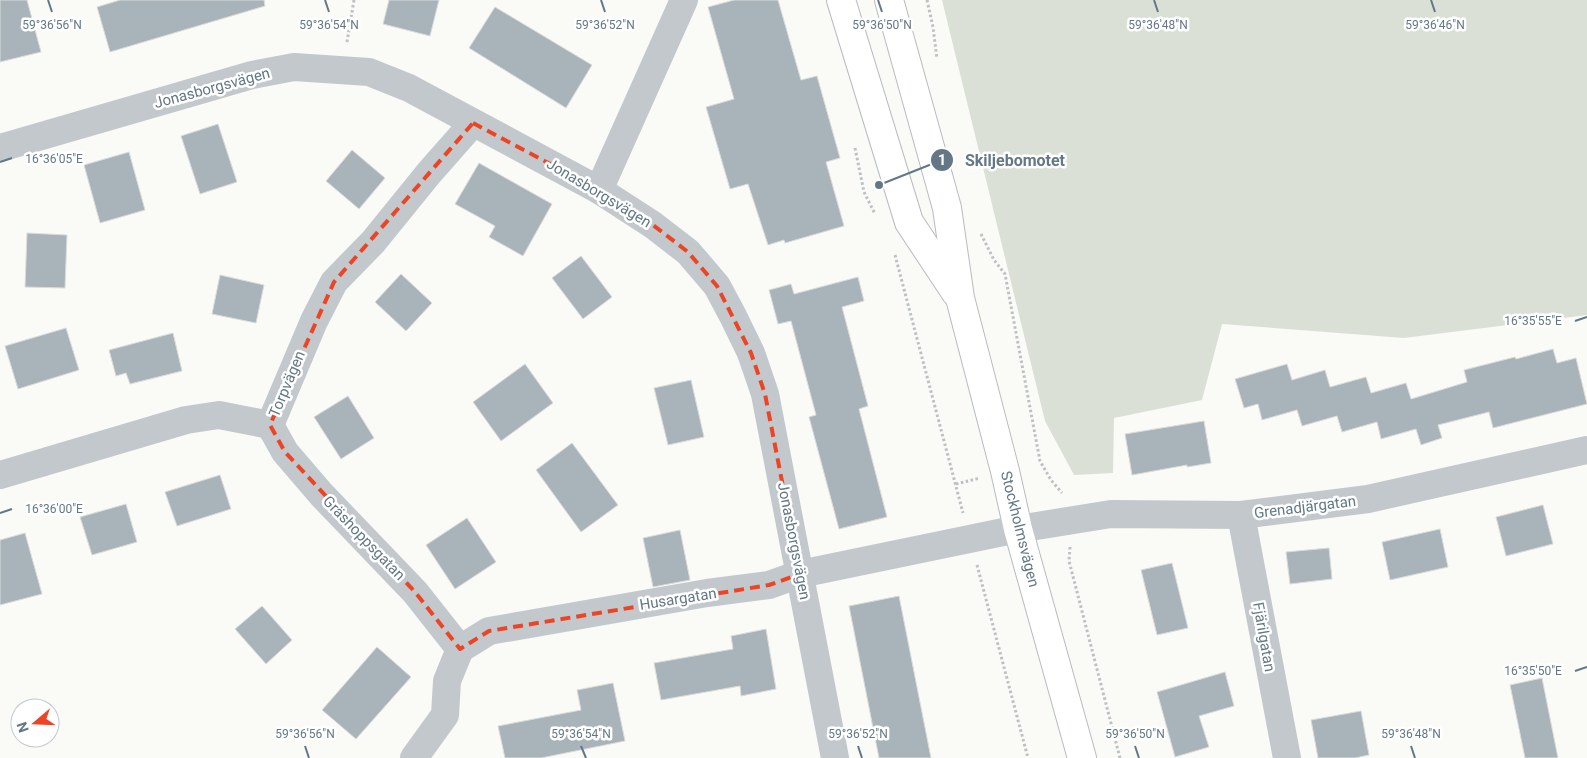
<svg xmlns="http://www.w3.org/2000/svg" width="1587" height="758" font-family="Roboto,sans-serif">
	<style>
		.green { fill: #dae0d6 }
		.building { fill: #a9b4ba; stroke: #dcdcda }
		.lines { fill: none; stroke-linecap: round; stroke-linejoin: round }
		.major-casing { stroke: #b6bcc0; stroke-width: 30 }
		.path { stroke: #bdc1c3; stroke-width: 3; stroke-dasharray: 2.5 2.5; stroke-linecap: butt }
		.minor { stroke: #c3c8cc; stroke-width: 28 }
		.major { stroke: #fff; stroke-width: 28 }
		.marked { fill: none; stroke: #ec4425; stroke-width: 4; stroke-dasharray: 10 6; stroke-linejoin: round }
		.ticks { fill: none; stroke: #637884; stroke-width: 2 }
		.labels { text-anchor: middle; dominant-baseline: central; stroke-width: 5; stroke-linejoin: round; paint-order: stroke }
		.street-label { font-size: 15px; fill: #637884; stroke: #fff }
		.ticks-label { font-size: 12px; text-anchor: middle; fill: #637884; stroke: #fff; stroke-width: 5; stroke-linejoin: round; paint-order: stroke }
		.leader { fill: none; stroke: #637884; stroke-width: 2 }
		.callout-dot { fill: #637884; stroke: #fff; stroke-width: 2 }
		.mark-label { font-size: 15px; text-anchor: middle; font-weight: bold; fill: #fff }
		.callout-label { font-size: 16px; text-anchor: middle; font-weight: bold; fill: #637884; stroke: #fff; stroke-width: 5; stroke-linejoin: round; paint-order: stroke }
	</style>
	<rect width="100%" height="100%" fill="#fafaf7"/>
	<polygon class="green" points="942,0 1587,0 1587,315 1404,338 1222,324 1202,400 1114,418 1113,473 1074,475 1045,421"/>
	<g class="building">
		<polygon points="0,0 27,0 41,52 0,62"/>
		<polygon points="120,0 264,0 265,6 110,52 97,7"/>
		<polygon points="389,0 439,0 430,36 383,24"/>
		<polygon points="734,0 778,0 801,80 817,76 840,158 826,162 844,226 785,243 784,240 768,245 748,184 730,189 706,107 734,99 708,7"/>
		<polygon points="495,7 592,65 566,108 469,48"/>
		<polygon points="218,124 237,182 200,194 181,136"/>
		<polygon points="352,150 385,178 359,209 326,181"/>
		<polygon points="129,152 145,210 100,223 84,165"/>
		<polygon points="479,163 552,204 523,256 489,237 495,226 455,204"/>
		<polygon points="27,233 67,235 65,288 25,287"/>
		<polygon points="581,256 612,297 583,319 552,278"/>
		<polygon points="401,274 432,303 406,331 375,302"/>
		<polygon points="220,275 264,285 256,323 212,314"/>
		<polygon points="858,277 864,301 842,307 868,406 859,409 887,517 839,529 809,417 816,415 791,321 778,324 769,290 791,284 794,294"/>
		<polygon points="66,328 79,370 18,389 5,346"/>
		<polygon points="173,333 182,371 130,384 126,373 116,376 109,350"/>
		<polygon points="1553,349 1557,363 1576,358 1587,404 1493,428 1489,412 1438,425 1442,438 1421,445 1416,429 1381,439 1377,422 1342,432 1337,416 1302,426 1297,410 1262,420 1258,404 1244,408 1235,379 1287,364 1292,380 1325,370 1330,387 1366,377 1371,393 1406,383 1411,399 1467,382 1464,370 1515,357 1516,359"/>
		<polygon points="525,364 553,403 501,441 473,402"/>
		<polygon points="691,380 704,437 668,445 654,388"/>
		<polygon points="348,396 374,438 341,459 314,417"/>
		<polygon points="1204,421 1211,463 1187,467 1187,465 1132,475 1125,434"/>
		<polygon points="572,443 618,505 581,532 536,470"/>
		<polygon points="220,475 231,509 177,526 165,492"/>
		<polygon points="126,504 137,542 92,555 80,517"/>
		<polygon points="1543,505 1553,544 1506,556 1496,517"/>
		<polygon points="467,518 496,562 455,589 426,545"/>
		<polygon points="1440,529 1448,567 1390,580 1382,542"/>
		<polygon points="680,530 690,580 653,587 643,538"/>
		<polygon points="25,533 42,594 0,605 0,540"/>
		<polygon points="1329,548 1332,579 1290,584 1286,552"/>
		<polygon points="1172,563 1188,628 1157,635 1141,570"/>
		<polygon points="899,596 931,758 879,758 849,606"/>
		<polygon points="262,606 292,640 266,664 235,629"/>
		<polygon points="766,629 776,689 741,696 740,686 661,700 654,663 733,649 731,636"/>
		<polygon points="377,647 411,677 356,739 322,710"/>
		<polygon points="1225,672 1234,706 1199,716 1209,747 1175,757 1157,692"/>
		<polygon points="1542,678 1558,758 1525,758 1510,685"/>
		<polygon points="613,683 625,741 541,758 505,758 498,726 581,710 577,690"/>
		<polygon points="1361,711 1369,755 1355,758 1318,758 1311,720"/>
	</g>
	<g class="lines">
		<g class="major-casing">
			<g id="major">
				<polyline points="841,0 909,222 956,293"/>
				<polyline points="889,0 947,208 960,298 1005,471 1018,529 1082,758"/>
			</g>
		</g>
		<g class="path">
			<polyline points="927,0 933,27 937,59"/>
			<polyline points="347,42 354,0"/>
			<polyline points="855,148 864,192 875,214"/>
			<polyline points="981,234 994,260 1005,274 1040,461 1051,480 1062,493"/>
			<polyline points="895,255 963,513"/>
			<polyline points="956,484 980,478"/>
			<polyline points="1070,547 1069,561 1120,758"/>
			<polyline points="977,565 1028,758"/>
		</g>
		<g class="minor">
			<polyline points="0,148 252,75 294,67 369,72 409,88 599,190 653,225 688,252 717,286 733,316 751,353 765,394 835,758"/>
			<polyline points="599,190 684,0"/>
			<polyline points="270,425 285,452 321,494 415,592 460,649"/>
			<polyline points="0,475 186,420 219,415 270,425 314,321 334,282 373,242 429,173 473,123"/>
			<polyline points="1241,515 1287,758"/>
			<polyline points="414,758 445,715 447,681 460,649 489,631 707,593 769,585 800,574 1018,529 1111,514 1241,515 1368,499 1587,450"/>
		</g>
		<use href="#major" class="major"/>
	</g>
	<path class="marked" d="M 473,123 L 599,190 L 653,225 L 688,252 L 717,286 L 751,353 L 765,394 L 800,574 L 769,585 L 489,631 L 460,649 L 415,592 L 285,452 L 270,425 L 334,282 Z"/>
	<path class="ticks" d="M 48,0 L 52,12M 325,0 L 329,12M 601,0 L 605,12M 878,0 L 882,12M 1154,0 L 1158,12M 1431,0 L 1435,12M 0,162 L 12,158M 1575,321 L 1587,317M 0,513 L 12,509M 1575,671 L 1587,667M 305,746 L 309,758M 581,746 L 586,758M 858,746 L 862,758M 1135,746 L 1139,758M 1411,746 L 1415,758"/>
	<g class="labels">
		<g class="street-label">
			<text transform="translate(212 88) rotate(-15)">Jonasborgsvägen</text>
			<text transform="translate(599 193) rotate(31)">Jonasborgsvägen</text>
			<text transform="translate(287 384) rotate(-67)">Torpvägen</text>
			<text transform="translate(1305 507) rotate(-7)">Grenadjärgatan</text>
			<text transform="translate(1020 529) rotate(76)">Stockholmsvägen</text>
			<text transform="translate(364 538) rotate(46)">Gräshoppsgatan</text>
			<text transform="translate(794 541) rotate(79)">Jonasborgsvägen</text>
			<text transform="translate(678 599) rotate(-9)">Husargatan</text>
			<text transform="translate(1264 637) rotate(80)">Fjärilgatan</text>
		</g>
	</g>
	<g class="ticks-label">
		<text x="1158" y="29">59°36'48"N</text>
		<text x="52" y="29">59°36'56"N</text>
		<text x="329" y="29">59°36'54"N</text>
		<text x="605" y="29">59°36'52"N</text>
		<text x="882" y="29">59°36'50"N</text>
		<text x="1435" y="29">59°36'46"N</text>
		<text x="54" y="163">16°36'05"E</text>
		<text x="1533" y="325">16°35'55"E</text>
		<text x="54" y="513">16°36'00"E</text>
		<text x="1533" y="675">16°35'50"E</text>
		<text x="305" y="738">59°36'56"N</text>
		<text x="581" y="738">59°36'54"N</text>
		<text x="858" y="738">59°36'52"N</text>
		<text x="1135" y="738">59°36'50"N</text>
		<text x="1411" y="738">59°36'48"N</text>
	</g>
	<path class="leader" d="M879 185L942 160"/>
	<g class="callout-dot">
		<circle cx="879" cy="185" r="5"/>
		<circle cx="942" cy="160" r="12"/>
	</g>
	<g class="mark-label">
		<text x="942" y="165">1</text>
	</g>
	<g class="callout-label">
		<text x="1015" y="166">Skiljebomotet</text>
	</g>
	<g transform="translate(35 723) rotate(251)"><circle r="24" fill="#ffffff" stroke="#c1c9ce"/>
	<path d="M0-4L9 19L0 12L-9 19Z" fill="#ec4425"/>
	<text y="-8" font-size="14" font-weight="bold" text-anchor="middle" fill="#637884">N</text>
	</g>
</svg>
